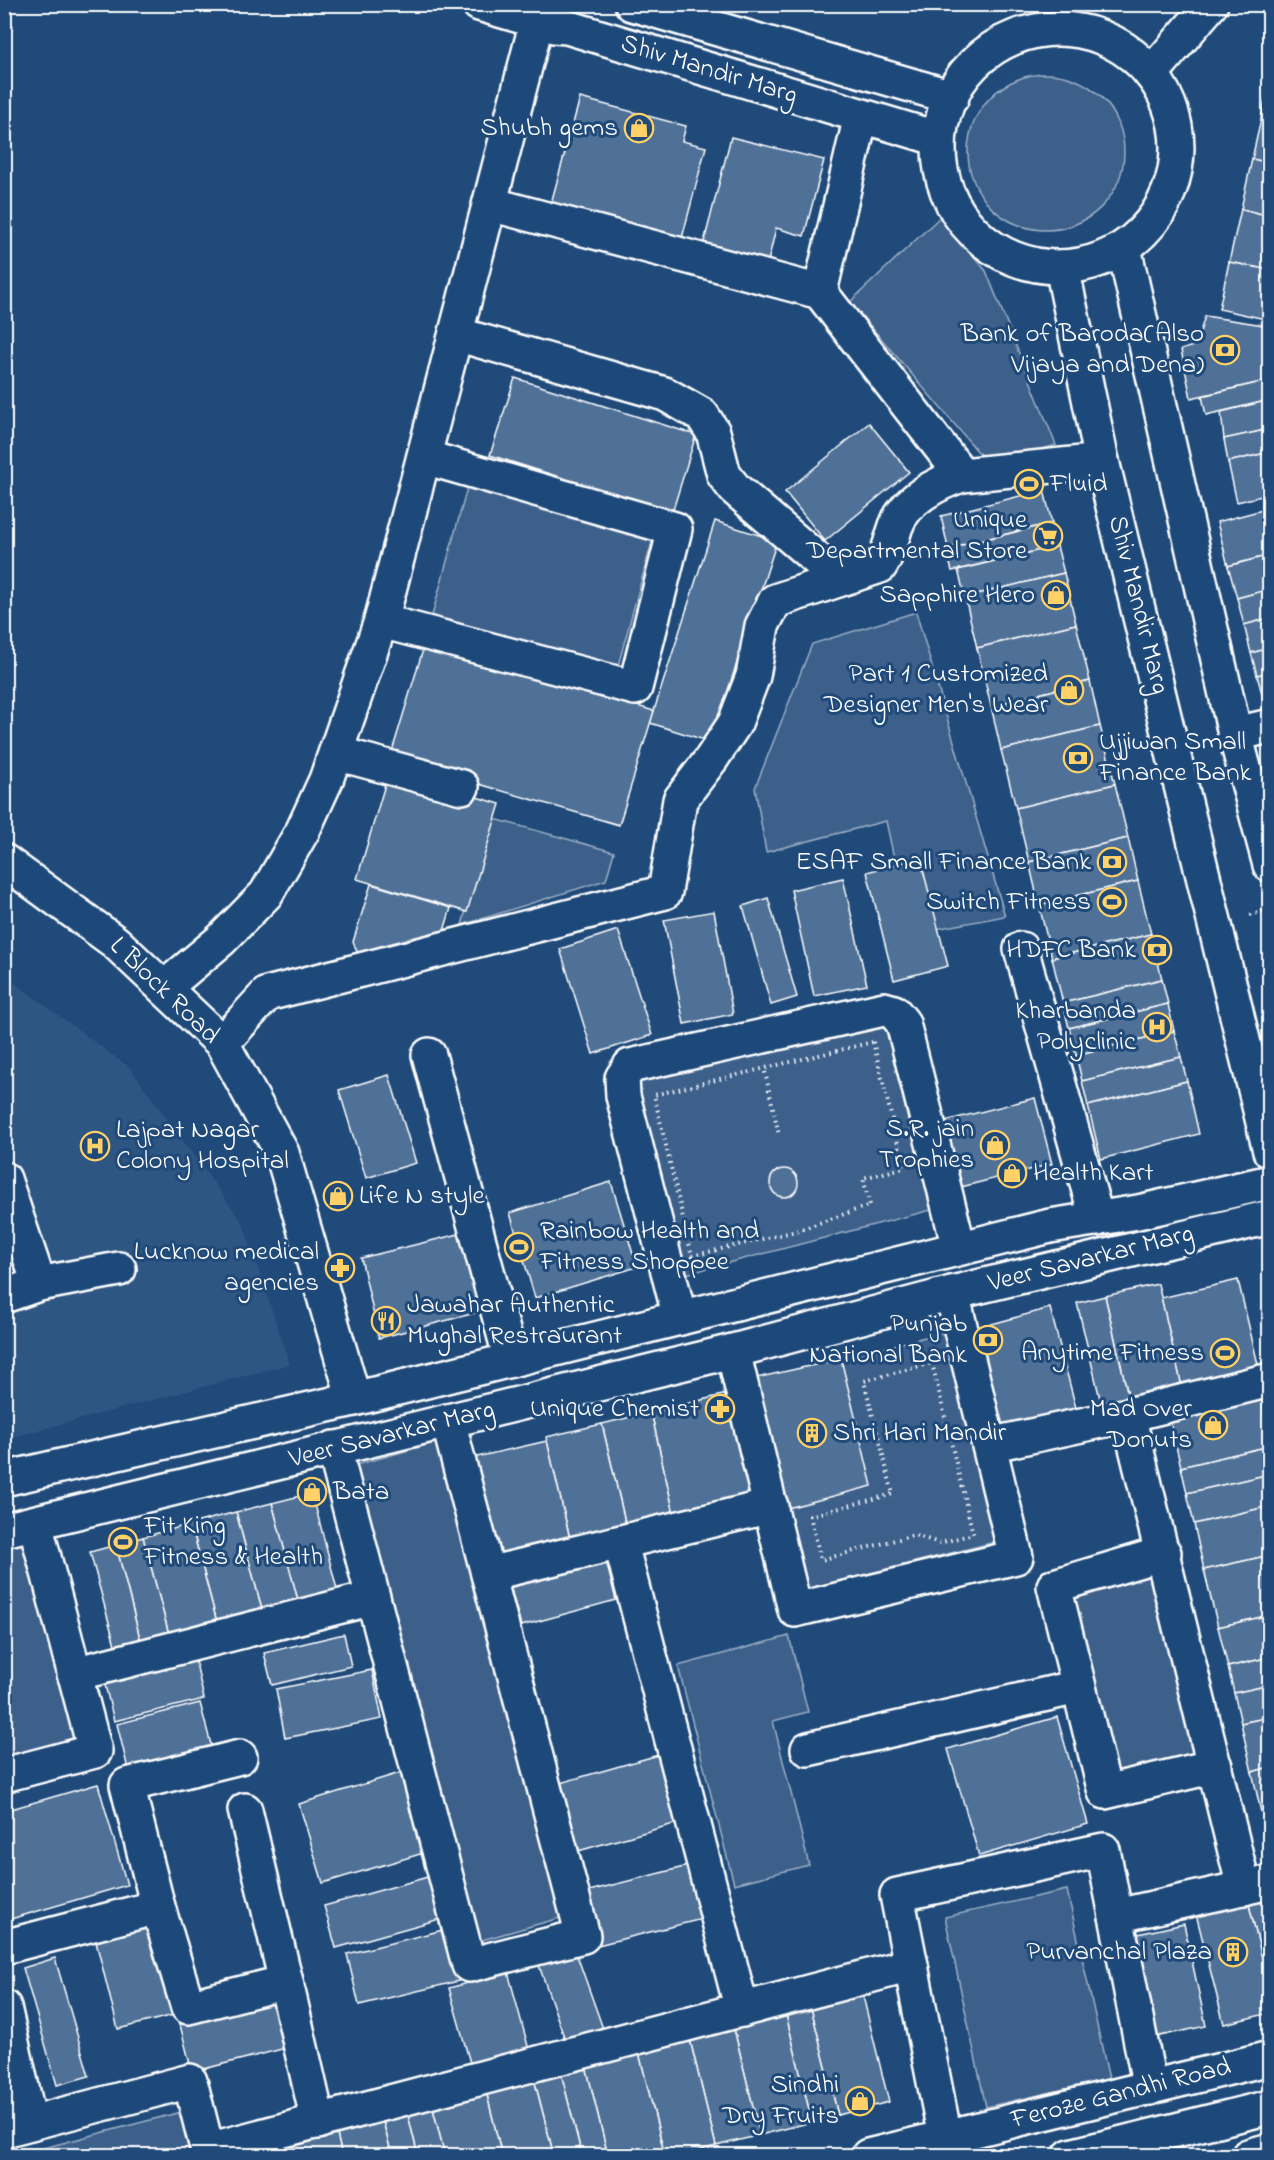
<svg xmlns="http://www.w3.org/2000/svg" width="1274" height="2160" font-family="'Indie Flower',sans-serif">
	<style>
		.built { fill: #2e5683 }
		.green { fill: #3c618b; stroke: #9eb0c5; stroke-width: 1.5 }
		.building { fill: #507197; stroke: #fff; stroke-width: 1.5 }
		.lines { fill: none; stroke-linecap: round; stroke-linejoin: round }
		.minor-casing { stroke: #fff; stroke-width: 38 }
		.path { stroke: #fff; stroke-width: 4; stroke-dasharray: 1.5 4.5; stroke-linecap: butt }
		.minor { stroke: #1f4a7a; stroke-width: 33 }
		.labels { text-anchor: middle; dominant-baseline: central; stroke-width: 6; stroke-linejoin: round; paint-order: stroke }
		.street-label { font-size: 27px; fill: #fff; stroke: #1f4a7a }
		.poi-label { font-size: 27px; fill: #fff; stroke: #1f4a7a; text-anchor: end }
	</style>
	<rect width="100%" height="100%" fill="#1f4a7a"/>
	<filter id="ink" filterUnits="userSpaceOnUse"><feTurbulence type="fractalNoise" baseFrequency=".0167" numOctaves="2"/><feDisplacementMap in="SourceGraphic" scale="12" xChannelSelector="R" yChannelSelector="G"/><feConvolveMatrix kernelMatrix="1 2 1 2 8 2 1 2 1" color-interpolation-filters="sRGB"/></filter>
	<g filter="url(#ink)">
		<polygon class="built" points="4,975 130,1068 243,1223 290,1364 5,1439"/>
		<g class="green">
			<circle cx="1046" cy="152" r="78"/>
			<polygon points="941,216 986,271 1056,445 990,466 850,302"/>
			<polygon points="467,488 653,538 616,673 430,623"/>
			<polygon points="916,612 1005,916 910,934 886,821 766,852 755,788 812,644"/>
			<polygon points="491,818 614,852 606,880 462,925"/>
			<polygon points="886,1026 908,1120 935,1209 682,1275 632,1083"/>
			<polygon points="948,1331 999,1541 803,1590 784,1509 841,1359"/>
			<polygon points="445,1440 574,1914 475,1942 345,1468"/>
			<polygon points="27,1537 81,1743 5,1763 5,1543"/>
			<polygon points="1156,1571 1199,1757 1108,1778 1065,1592"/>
			<polygon points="789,1636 808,1712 773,1721 809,1865 734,1884 678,1666"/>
			<polygon points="1067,1890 1109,2079 986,2107 945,1917"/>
			<polygon points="181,2112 192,2155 28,2155 28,2152"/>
		</g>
		<g class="building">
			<polygon points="1270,12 1270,28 1262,22"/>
			<polygon points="1270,78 1270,110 1263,108"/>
			<polygon points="580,98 686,126 682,141 706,147 681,242 550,207"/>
			<polygon points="1263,110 1270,111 1270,163 1252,159"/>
			<polygon points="731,137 824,160 804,236 776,228 767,266 702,250"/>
			<polygon points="1252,159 1270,163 1270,216 1241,209"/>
			<polygon points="1241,209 1270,216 1270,270 1229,262"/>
			<polygon points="1229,262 1270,270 1270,320 1219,309"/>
			<polygon points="1205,316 1270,326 1270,380 1191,398 1181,350 1196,345"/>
			<polygon points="515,378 696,435 672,513 490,455"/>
			<polygon points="1270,380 1270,400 1206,415 1202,396"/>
			<polygon points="1270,400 1270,429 1224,439 1221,412"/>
			<polygon points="869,423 909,472 825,541 785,492"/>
			<polygon points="1270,429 1270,452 1228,462 1224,439"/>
			<polygon points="1270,452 1270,494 1237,502 1228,462"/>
			<polygon points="1044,490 1052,523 948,548 941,516"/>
			<polygon points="1270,508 1270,555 1228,566 1217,522"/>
			<polygon points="715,521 777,541 711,742 650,723"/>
			<polygon points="1052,523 1057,546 952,571 946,549"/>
			<polygon points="1057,546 1064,573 965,597 958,570"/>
			<polygon points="1270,555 1270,589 1237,598 1228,566"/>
			<polygon points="1064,573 1076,624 977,648 965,597"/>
			<polygon points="1270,589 1270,618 1244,625 1237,598"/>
			<polygon points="1270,618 1270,648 1251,653 1244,625"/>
			<polygon points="1076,624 1090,681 991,706 977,648"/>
			<polygon points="425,643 654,711 619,825 390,758"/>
			<polygon points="1270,648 1270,672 1257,675 1251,653"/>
			<polygon points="1270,672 1270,708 1266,709 1257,675"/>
			<polygon points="1090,681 1100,726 1001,750 991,706"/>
			<polygon points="1100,726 1115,784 1016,808 1001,750"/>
			<polygon points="389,771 500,804 467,912 357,879"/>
			<polygon points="1115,784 1128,838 1029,862 1016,808"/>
			<polygon points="1128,838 1138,881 1039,905 1029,862"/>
			<polygon points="920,858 948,966 894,980 867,872"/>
			<polygon points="843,878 867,985 814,996 791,890"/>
			<polygon points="1138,881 1151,934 1052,958 1039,905"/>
			<polygon points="371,884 451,908 440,944 362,963 353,942"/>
			<polygon points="768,898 797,997 771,1005 743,906"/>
			<polygon points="714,911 733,1014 684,1024 664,920"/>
			<polygon points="618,930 652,1035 593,1054 560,949"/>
			<polygon points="1151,934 1162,979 1063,1003 1052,958"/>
			<polygon points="1162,979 1168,1004 1069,1028 1063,1003"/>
			<polygon points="1168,1004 1174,1031 1076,1055 1069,1028"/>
			<polygon points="1174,1031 1181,1057 1082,1081 1076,1055"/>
			<polygon points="1181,1057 1187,1081 1088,1106 1082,1081"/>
			<polygon points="389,1075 416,1163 366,1178 339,1090"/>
			<polygon points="1187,1081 1199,1134 1101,1159 1088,1106"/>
			<polygon points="1035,1098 1052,1164 957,1188 941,1122"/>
			<circle cx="784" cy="1183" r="14"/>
			<polygon points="611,1182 637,1267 535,1298 510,1213"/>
			<polygon points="463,1233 483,1311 379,1338 361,1258"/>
			<polygon points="1238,1280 1260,1373 1183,1391 1161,1298"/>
			<polygon points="1158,1284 1183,1391 1130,1404 1105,1296"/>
			<polygon points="1105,1296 1130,1404 1103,1411 1077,1303"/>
			<polygon points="1050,1308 1077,1412 997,1434 970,1330"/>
			<polygon points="841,1359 872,1486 784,1509 752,1379"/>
			<polygon points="727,1394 751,1496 674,1514 651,1412"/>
			<polygon points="1262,1399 1270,1446 1181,1467 1170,1421"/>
			<polygon points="651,1412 674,1514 626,1526 602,1424"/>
			<polygon points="602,1424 626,1526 570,1539 546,1437"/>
			<polygon points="547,1441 570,1539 491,1558 468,1459"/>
			<polygon points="1270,1446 1270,1474 1187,1493 1181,1467"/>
			<polygon points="1270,1474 1270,1506 1194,1524 1187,1493"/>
			<polygon points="312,1493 339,1597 300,1608 272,1503"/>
			<polygon points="272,1503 300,1608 264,1617 236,1512"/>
			<polygon points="1270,1506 1270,1555 1204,1570 1194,1524"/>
			<polygon points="236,1512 264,1617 219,1630 191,1524"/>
			<polygon points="191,1524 219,1630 171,1642 143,1537"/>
			<polygon points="143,1537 171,1642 143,1650 116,1545"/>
			<polygon points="116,1545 143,1650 118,1656 90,1552"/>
			<polygon points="603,1549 616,1600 521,1626 507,1575"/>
			<polygon points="1270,1555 1270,1615 1218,1627 1204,1570"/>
			<polygon points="1270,1615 1270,1657 1228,1667 1218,1627"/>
			<polygon points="344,1634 351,1666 272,1685 264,1653"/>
			<polygon points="194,1654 204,1699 114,1721 103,1677"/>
			<polygon points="1270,1657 1270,1685 1234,1693 1228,1667"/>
			<polygon points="372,1670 382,1719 285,1738 276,1689"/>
			<polygon points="1270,1685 1270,1717 1241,1723 1234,1693"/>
			<polygon points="200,1703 214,1756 130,1777 117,1724"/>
			<polygon points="1057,1717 1088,1824 979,1856 948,1749"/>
			<polygon points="1270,1717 1270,1767 1252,1772 1241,1723"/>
			<polygon points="662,1754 681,1822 571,1853 553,1785"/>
			<polygon points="1270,1767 1270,1819 1263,1821 1252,1772"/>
			<polygon points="403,1772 427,1852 323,1883 299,1804"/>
			<polygon points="98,1784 127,1885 4,1921 4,1811"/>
			<polygon points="1270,1819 1270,1846 1263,1821"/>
			<polygon points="688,1866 702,1919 590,1947 577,1894"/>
			<polygon points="435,1875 447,1917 336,1948 324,1906"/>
			<polygon points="1270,1895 1270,1990 1248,1901"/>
			<polygon points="1248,1901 1270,1990 1270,2013 1224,2024 1196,1914"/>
			<polygon points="150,1919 174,2015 118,2029 94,1934"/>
			<polygon points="1184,1924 1206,2026 1146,2039 1124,1937"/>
			<polygon points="447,1929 459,1981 359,2005 347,1954"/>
			<polygon points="573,1944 606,2037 569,2051 536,1957"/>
			<polygon points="55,1958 89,2076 57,2085 23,1968"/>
			<polygon points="508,1972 532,2061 474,2077 449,1988"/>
			<polygon points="275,1992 290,2047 192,2072 178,2017"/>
			<polygon points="862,1992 889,2102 838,2115 810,2004"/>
			<polygon points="810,2004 838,2115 812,2122 785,2011"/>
			<polygon points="785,2011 812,2122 760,2135 733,2025"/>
			<polygon points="733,2025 760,2135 716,2146 689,2036"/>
			<polygon points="689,2036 716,2146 679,2156 665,2156 638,2049"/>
			<polygon points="638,2049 665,2156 608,2156 585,2062"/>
			<polygon points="585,2062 608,2156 582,2156 560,2069"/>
			<polygon points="560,2069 582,2156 554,2156 533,2075"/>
			<polygon points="533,2075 554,2156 502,2156 485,2087"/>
			<polygon points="485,2087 502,2156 445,2156 431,2101"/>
			<polygon points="431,2101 445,2156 418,2156 406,2107"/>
			<polygon points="406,2107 418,2156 392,2156 381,2114"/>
			<polygon points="381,2114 392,2156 342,2156 335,2126"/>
			<polygon points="335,2126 342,2156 282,2156 278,2140"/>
			<polygon points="278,2140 282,2156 217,2156"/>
		</g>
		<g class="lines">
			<g class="minor-casing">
				<g id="minor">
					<polyline points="479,4 554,26 567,27 939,139"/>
					<polyline points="632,4 952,97"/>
					<circle cx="1058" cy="148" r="119"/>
					<polyline points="1151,74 1211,4"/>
					<polyline points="490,204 820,292 962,475 1102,461"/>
					<polyline points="1124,248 1235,734 1270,865"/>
					<polyline points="1062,267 1102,461 1270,1151"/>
					<polyline points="820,292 861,116"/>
					<polyline points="456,334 665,394 702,415 713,432 724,475 735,489 840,579"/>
					<polyline points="381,621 635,688 675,529 424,457"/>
					<polyline points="1235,734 1270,726"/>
					<polyline points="336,753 462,787"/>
					<polyline points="4,861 115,942 222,1043 282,1153 354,1399"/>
					<polyline points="1021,949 1097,1219"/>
					<polyline points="164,988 221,940 266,894 303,830 326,780 381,621 537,21"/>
					<path d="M 222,1043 L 267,994 L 665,892 L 680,800 L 712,758 L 735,723 L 753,676 L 762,626 L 775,601 L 880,566 C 889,553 891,540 896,526 C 905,500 937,483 962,475"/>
					<polyline points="429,1055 511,1360"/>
					<polyline points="4,1179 39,1284"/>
					<polyline points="4,1296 39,1284 119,1269"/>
					<polyline points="680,1318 623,1096 622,1078 630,1066 884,1009 894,1012 903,1023 959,1248"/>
					<polyline points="733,1351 795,1610 1016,1557 952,1293"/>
					<polyline points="1128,1415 1244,1888"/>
					<polyline points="989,1445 1128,1415 1270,1380"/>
					<polyline points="334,1448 469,1965 583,1936 448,1421"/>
					<polyline points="4,1479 354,1399 1050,1226 1138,1212 1270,1182"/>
					<polyline points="4,1530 733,1351 952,1293 1270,1217"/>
					<polyline points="621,1544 742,2010"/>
					<polyline points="1164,1553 1054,1586 1105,1792 1215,1766"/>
					<polyline points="488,1574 771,1506"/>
					<polyline points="74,1674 373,1598"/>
					<polyline points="808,1749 1078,1687"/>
					<polyline points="4,1775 95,1751 35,1523"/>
					<polyline points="158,1907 127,1785 240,1757"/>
					<polyline points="1116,1916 1270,1882"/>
					<polyline points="4,1947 158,1907 188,2007 286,1982 245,1810"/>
					<polyline points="286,1982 318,2122"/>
					<polyline points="4,2007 30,2123"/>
					<polyline points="4,2130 190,2081 209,2156"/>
					<polyline points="945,2137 897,1895 1103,1850 1150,2088"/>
					<polyline points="208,2150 911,1965"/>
					<polyline points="868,2156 1270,2058"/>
					<polyline points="1070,2156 1270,2107"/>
					<polyline points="1248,2156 1270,2150"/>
				</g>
			</g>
			<g class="path">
				<polyline points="1250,915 1270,909"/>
				<polygon points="873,1042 904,1168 863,1178 870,1205 796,1231 692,1256 654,1095"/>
				<polyline points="765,1072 779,1135"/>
				<polygon points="932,1363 973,1534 940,1543 914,1535 821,1560 810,1516 893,1494 864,1381"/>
			</g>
			<use href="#minor" class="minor"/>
		</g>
	</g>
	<defs>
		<g id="shop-ring" transform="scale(1.5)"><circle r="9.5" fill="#1f4a7a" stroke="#ffd166" stroke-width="1.5"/><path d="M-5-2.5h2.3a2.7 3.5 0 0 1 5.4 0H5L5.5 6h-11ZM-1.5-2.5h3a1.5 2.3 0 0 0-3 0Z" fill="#ffd166"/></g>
		<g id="bank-ring" transform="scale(1.5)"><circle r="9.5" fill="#1f4a7a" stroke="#ffd166" stroke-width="1.5"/><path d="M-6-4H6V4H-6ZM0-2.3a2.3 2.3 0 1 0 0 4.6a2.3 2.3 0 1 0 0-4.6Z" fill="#ffd166"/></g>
		<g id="stadium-ring" transform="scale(1.5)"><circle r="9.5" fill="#1f4a7a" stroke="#ffd166" stroke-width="1.5"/><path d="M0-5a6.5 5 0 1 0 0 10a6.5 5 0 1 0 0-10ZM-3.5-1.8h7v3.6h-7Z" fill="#ffd166"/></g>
		<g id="supermarket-ring" transform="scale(1.5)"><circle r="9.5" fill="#1f4a7a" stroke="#ffd166" stroke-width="1.5"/><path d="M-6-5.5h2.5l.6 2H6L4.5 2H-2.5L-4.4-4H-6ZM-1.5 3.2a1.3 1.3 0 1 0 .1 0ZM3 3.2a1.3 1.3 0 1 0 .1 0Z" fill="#ffd166"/></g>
		<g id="hospital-ring" transform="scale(1.5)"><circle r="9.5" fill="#1f4a7a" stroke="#ffd166" stroke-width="1.5"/><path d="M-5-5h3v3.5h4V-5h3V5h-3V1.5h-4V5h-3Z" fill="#ffd166"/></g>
		<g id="pharmacy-ring" transform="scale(1.5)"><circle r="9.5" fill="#1f4a7a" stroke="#ffd166" stroke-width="1.5"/><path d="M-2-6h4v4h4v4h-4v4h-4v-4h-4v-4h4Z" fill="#ffd166"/></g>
		<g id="restaurant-ring" transform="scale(1.5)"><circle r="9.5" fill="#1f4a7a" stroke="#ffd166" stroke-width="1.5"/><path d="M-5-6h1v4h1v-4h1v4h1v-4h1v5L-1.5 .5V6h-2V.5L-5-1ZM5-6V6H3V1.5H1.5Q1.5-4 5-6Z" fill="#ffd166"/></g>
		<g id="building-ring" transform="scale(1.5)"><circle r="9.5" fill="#1f4a7a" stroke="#ffd166" stroke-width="1.5"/><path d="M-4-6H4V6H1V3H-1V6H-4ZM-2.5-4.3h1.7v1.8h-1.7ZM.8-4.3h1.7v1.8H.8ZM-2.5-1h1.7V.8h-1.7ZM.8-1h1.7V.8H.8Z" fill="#ffd166"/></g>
	</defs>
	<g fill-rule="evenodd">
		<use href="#shop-ring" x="639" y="128"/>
		<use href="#bank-ring" x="1225" y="350"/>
		<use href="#stadium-ring" x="1029" y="484"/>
		<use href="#supermarket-ring" x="1048" y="536"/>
		<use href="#shop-ring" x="1056" y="595"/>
		<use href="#shop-ring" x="1069" y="690"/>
		<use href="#bank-ring" x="1078" y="758"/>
		<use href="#bank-ring" x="1112" y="862"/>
		<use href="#stadium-ring" x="1112" y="902"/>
		<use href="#bank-ring" x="1157" y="950"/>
		<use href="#hospital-ring" x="1157" y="1027"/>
		<use href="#shop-ring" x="995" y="1145"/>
		<use href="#hospital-ring" x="95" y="1146"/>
		<use href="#shop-ring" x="1012" y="1173"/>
		<use href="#shop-ring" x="338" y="1196"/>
		<use href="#stadium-ring" x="519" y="1247"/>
		<use href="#pharmacy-ring" x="340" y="1268"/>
		<use href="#restaurant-ring" x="386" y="1321"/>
		<use href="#bank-ring" x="988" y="1340"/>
		<use href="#stadium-ring" x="1225" y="1353"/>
		<use href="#pharmacy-ring" x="720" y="1409"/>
		<use href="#shop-ring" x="1213" y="1425"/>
		<use href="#building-ring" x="812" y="1433"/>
		<use href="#shop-ring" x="312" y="1492"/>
		<use href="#stadium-ring" x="123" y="1542"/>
		<use href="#building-ring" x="1233" y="1952"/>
		<use href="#shop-ring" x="860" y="2101"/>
	</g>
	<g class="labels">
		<g class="street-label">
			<text transform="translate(709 70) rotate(17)">Shiv Mandir Marg</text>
			<text transform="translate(1138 605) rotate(76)">Shiv Mandir Marg</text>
			<text transform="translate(164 991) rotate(44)">L Block Road</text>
			<text transform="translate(1091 1259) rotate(-14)">Veer Savarkar Marg</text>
			<text transform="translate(392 1435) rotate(-14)">Veer Savarkar Marg</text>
			<text transform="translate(1121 2094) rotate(-14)">Feroze Gandhi Road</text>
		</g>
		<g class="poi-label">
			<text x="618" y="128">Shubh gems</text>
			<text x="1204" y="334">Bank of Baroda(Also<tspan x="1204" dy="31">Vijaya and Dena)</tspan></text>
			<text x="1050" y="484" text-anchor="start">Fluid</text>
			<text x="1027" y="520">Unique<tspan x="1027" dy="31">Departmental Store</tspan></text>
			<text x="1035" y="595">Sapphire Hero</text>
			<text x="1048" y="674">Part 1 Customized<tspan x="1048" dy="31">Designer Men's Wear</tspan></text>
			<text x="1099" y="742" text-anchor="start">Ujjiwan Small<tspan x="1099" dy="31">Finance Bank</tspan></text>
			<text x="1091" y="862">ESAF Small Finance Bank</text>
			<text x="1091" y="902">Switch Fitness</text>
			<text x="1136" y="950">HDFC Bank</text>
			<text x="1136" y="1011">Kharbanda<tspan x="1136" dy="31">Polyclinic</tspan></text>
			<text x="974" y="1129">S.R. jain<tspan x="974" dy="31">Trophies</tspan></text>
			<text x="116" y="1130" text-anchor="start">Lajpat Nagar<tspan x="116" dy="31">Colony Hospital</tspan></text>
			<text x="1033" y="1173" text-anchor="start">Health Kart</text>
			<text x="359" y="1196" text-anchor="start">Life N style</text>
			<text x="540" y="1231" text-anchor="start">Rainbow Health and<tspan x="540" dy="31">Fitness Shoppee</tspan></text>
			<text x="319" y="1252">Lucknow medical<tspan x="319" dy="31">agencies</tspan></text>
			<text x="407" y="1305" text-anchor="start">Jawahar Authentic<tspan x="407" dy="31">Mughal Restraurant</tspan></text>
			<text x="967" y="1324">Punjab<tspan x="967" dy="31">National Bank</tspan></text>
			<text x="1204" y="1353">Anytime Fitness</text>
			<text x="699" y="1409">Unique Chemist</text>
			<text x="1192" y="1409">Mad Over<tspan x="1192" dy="31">Donuts</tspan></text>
			<text x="833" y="1433" text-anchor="start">Shri Hari Mandir</text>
			<text x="333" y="1492" text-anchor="start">Bata</text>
			<text x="144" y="1526" text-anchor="start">Fit King<tspan x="144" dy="31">Fitness &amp; Health</tspan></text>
			<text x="1212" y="1952">Purvanchal Plaza</text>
			<text x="839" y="2085">Sindhi<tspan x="839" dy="31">Dry Fruits</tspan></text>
		</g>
	</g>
	<rect width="1274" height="2160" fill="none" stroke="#1f4a7a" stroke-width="24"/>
	<rect x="12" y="12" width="1250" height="2136" fill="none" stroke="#fff" stroke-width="2" filter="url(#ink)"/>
</svg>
